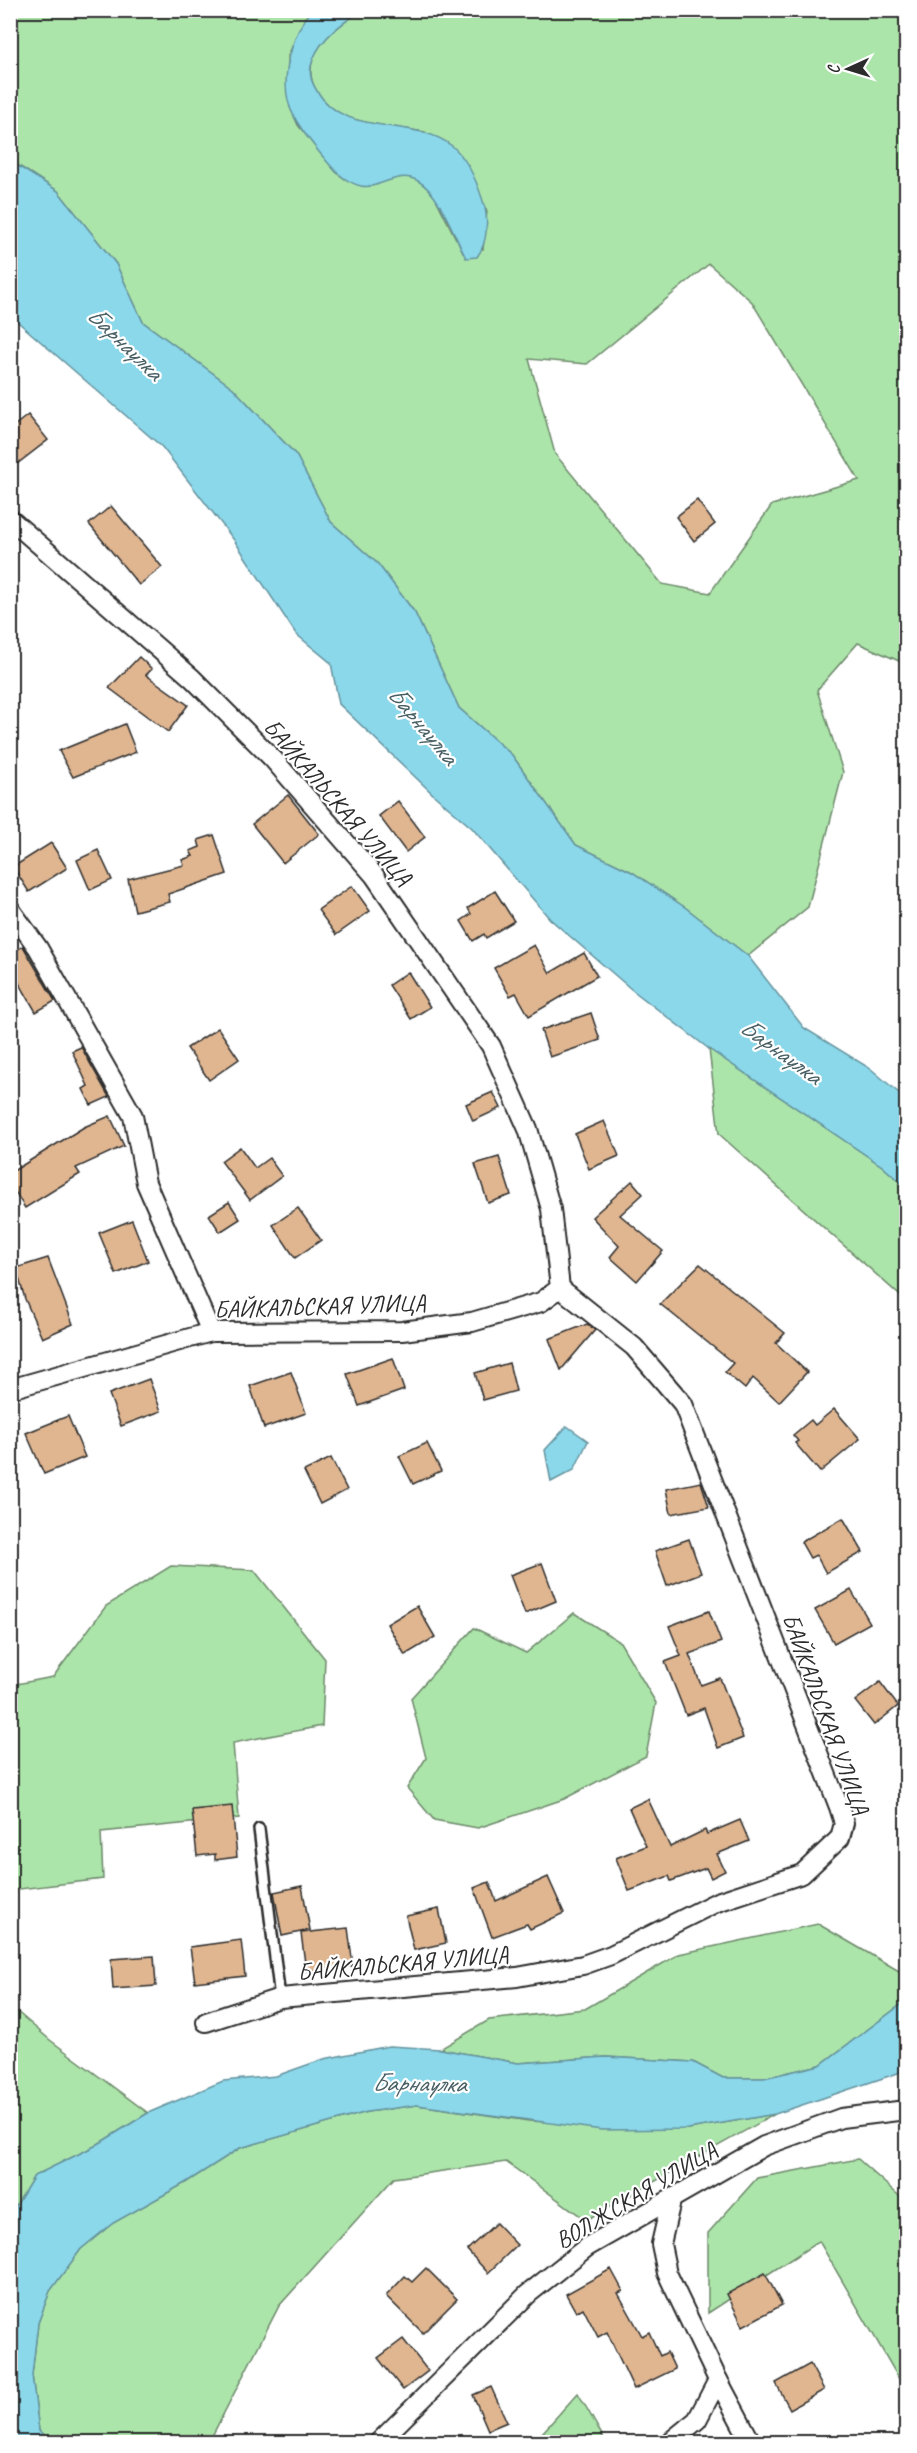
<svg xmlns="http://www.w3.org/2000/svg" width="917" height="2453" font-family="Caveat,sans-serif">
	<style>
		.green { fill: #ace5aa; stroke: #6c886a; stroke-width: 1.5; fill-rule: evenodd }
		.water { fill: #8bd8ea; stroke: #65939e; stroke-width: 1.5 }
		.building { fill: #e0b691; stroke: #2b2b2b; stroke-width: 1.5 }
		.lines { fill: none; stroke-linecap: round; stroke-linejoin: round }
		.service-casing { stroke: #2b2b2b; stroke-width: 14 }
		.minor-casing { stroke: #2b2b2b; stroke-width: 22 }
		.service { stroke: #fff; stroke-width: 9 }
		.minor { stroke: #fff; stroke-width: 18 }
		.labels { text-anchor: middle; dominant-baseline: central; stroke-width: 4.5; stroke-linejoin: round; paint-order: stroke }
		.street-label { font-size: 24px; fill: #2b2b2b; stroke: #fff }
		.water-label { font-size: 26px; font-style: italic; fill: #485f64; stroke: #fff }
	</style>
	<rect width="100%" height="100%" fill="#fff"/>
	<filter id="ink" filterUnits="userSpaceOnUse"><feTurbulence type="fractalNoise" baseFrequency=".0167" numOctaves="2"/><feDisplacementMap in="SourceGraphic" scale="12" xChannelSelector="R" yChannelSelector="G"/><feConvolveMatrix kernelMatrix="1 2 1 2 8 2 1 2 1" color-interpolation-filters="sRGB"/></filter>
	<g filter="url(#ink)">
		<g class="green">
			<path d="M 362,10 L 906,11 L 906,664 L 858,643 L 817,690 L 843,772 L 808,907 L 748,956 L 686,908 L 632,872 L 576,845 L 512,755 L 459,708 L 415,613 L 378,564 L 331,522 L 296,455 L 233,388 L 143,322 L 116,264 L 58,191 L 11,161 L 10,11 L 311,11 L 305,18 L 288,56 L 290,107 L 298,125 L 336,172 L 345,179 L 371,186 L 389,178 L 408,177 L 418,180 L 433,193 L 456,239 L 483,249 L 487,211 L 425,132 C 399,127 363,125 340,114 C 331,110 323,101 317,92 C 296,57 334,27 362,10 ZM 709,264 L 752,302 L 859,480 L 772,505 L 710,593 L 662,584 L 555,454 L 529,359 L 587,364 Z"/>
			<polygon points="709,1049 882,1166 906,1187 906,1301 719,1134"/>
			<polygon points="171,1566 254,1570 325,1659 322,1726 233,1743 239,1818 101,1832 103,1879 11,1890 11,1685 53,1677 106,1606"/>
			<polygon points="574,1613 620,1642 656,1703 646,1756 564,1799 478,1828 434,1820 407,1788 426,1758 411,1698 474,1628 526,1653"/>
			<polygon points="818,1924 906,1975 906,2001 820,2065 764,2078 723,2078 693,2062 606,2057 518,2063 440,2049 489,2020 585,2009 679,1954"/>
			<polygon points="10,1959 15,2010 50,2040 148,2113 95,2146 34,2176 11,2214"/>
			<polygon points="417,2105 529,2121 688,2129 775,2114 586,2220 506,2162 394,2178 279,2306 209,2442 52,2442 39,2431 32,2375 38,2323 50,2291 81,2249 113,2223 185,2183 240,2148 367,2112"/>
			<polygon points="858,2159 906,2202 906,2391 819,2241 708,2313 708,2233 757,2178"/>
			<polygon points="578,2393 606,2442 534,2442"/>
		</g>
		<g class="water">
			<path d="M 311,11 L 362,11 C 341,23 317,41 311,66 C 309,76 312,83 317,91 C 346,139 412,115 452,146 C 468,159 477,182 483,201 C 489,218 488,242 477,257 L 466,258 C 454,236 440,193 418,181 C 398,169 379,190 361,186 C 341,181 331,166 319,152 C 308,138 298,126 291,110 C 279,80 291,35 311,11 Z"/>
			<polygon points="10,161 58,191 116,264 143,322 233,388 296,455 331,522 378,564 415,613 459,708 512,755 576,845 632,872 686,908 748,956 804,1028 871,1069 906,1099 906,1187 882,1166 709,1049 631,989 550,919 472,828 436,797 339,704 331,663 296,634 234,540 162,447 11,316"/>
			<polygon points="567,1426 588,1441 574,1470 551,1482 545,1450"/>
			<polygon points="906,2001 906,2067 898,2073 775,2114 688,2129 602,2130 417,2105 367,2112 240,2148 185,2183 113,2223 81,2249 50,2291 38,2323 32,2375 39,2431 52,2442 11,2442 11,2214 34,2176 95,2146 148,2113 223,2081 276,2076 324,2059 389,2046 440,2049 518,2063 606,2057 693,2062 723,2078 764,2078 820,2065"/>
		</g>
		<g class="building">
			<polygon points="28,415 48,440 17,464 10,456 10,429"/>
			<polygon points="697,500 715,524 694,541 676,517"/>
			<polygon points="111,506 162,567 139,585 89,524"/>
			<polygon points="139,657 152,669 146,675 188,705 168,732 109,688"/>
			<polygon points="125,724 136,752 73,777 59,751"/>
			<polygon points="288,795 319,834 283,863 252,824"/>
			<polygon points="398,801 425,837 406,852 379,816"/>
			<polygon points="214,835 227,874 168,894 170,902 135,911 128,879 184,865 182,860 193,856 190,851 200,847 198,840"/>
			<polygon points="51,843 67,868 29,892 13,867"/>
			<polygon points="98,850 112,880 90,890 77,860"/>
			<polygon points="352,886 370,911 336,935 318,910"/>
			<polygon points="495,891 514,921 486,938 484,934 473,941 461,921 471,914 468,908"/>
			<polygon points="534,945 550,973 584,953 597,976 529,1016 516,993 510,996 494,968"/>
			<polygon points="23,946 55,1001 36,1012 10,967 10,954"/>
			<polygon points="408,972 430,1007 411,1019 389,985"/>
			<polygon points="591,1013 600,1040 550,1057 541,1030"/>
			<polygon points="218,1028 239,1059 209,1080 187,1048"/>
			<polygon points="81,1047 109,1097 91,1105 83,1089 88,1086 72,1051"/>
			<polygon points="493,1092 501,1108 473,1121 466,1104"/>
			<polygon points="110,1116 124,1146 76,1168 80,1174 25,1208 10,1184 10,1173 84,1127"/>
			<polygon points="604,1121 619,1156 589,1169 575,1134"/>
			<polygon points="240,1147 255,1168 269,1158 282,1176 250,1200 221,1161"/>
			<polygon points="499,1157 511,1195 488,1203 475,1164"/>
			<polygon points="632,1181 643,1194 620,1215 663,1251 637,1281 610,1257 619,1246 592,1217"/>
			<polygon points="229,1202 240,1219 220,1232 209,1215"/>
			<polygon points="298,1208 321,1240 295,1258 273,1225"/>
			<polygon points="132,1220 148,1261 116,1274 99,1233"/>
			<polygon points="48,1258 73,1324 42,1338 25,1299 16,1268"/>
			<polygon points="700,1264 785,1333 776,1343 807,1372 779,1402 753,1378 745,1389 725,1372 733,1363 660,1304"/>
			<polygon points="587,1324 595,1330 561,1370 549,1339"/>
			<polygon points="393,1358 404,1390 359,1406 347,1374"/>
			<polygon points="509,1363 516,1391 483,1400 475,1373"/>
			<polygon points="291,1372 306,1413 264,1428 250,1386"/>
			<polygon points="149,1379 161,1411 121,1426 109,1394"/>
			<polygon points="834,1409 860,1439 820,1472 795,1443 798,1441 793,1435 811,1420 815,1425"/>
			<polygon points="68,1416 85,1457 44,1474 26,1433"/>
			<polygon points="427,1443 441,1471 413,1484 399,1456"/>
			<polygon points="331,1458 347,1490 320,1504 304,1471"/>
			<polygon points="701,1482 709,1507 671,1514 666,1489"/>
			<polygon points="843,1518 863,1552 826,1573 816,1555 810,1558 801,1542"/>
			<polygon points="689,1539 701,1573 667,1586 655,1551"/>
			<polygon points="542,1563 556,1601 525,1614 510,1575"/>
			<polygon points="851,1590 870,1623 834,1643 815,1610"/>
			<polygon points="417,1606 435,1637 405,1655 387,1624"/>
			<polygon points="709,1611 721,1642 689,1654 701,1685 720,1678 743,1738 718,1748 704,1708 686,1715 665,1662 681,1656 669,1626"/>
			<polygon points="880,1682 898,1706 874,1725 855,1701"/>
			<polygon points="648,1799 670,1847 705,1830 707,1834 740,1820 749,1841 717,1854 725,1871 711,1878 706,1868 671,1881 669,1876 629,1891 616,1858 646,1846 629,1808"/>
			<polygon points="232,1806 237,1857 215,1860 215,1854 197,1856 192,1810"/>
			<polygon points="548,1877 564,1913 530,1929 527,1924 492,1937 474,1888 489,1882 496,1901"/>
			<polygon points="302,1886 310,1930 282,1936 274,1892"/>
			<polygon points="439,1909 446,1943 414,1950 406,1916"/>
			<polygon points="348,1928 353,1966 306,1971 301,1933"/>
			<polygon points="241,1940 245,1976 195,1982 190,1947"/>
			<polygon points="154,1956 156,1986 113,1989 111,1959"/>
			<polygon points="496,2223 517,2245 488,2273 467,2250"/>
			<polygon points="426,2268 457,2299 423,2333 386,2296 405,2276 412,2282"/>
			<polygon points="611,2269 623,2291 618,2293 642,2336 649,2332 660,2356 667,2352 675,2369 634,2389 607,2332 598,2337 583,2308 576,2312 566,2294"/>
			<polygon points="765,2273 782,2305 743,2326 727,2294"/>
			<polygon points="403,2339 428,2371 403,2390 378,2358"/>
			<polygon points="810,2364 824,2390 790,2409 776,2383"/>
			<polygon points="491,2387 507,2422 488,2430 473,2395"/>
		</g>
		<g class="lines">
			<g class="service-casing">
				<polyline id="service" points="259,1829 280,1998"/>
			</g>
			<g class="minor-casing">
				<g id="minor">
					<polyline points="10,519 192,678 273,759 374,875 491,1046 528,1129 551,1209 560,1288 541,1302 472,1322 402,1331 211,1332 10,1389"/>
					<polyline points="10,909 38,948 133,1116 146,1183 211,1332"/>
					<polyline points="206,2022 280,1998 517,1977 583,1965 611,1955 717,1902 802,1874 840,1838 844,1823 839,1807 683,1404 634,1347 560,1288"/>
					<polyline points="671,2201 661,2244 667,2273 718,2380 751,2442"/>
					<polyline points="379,2442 528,2294 587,2247 764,2146 841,2118 906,2110"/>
					<polyline points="670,2442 697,2420 718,2380"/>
				</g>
			</g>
			<use href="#service" class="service"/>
			<use href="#minor" class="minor"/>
		</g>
	</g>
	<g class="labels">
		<g class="street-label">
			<text transform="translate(338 802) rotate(49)">БАЙКАЛЬСКАЯ УЛИЦА</text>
			<text transform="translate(320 1306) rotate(-2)">БАЙКАЛЬСКАЯ УЛИЦА</text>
			<text transform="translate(826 1714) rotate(70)">БАЙКАЛЬСКАЯ УЛИЦА</text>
			<text transform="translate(403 1963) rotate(-5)">БАЙКАЛЬСКАЯ УЛИЦА</text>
			<text transform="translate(636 2195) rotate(-31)">ВОЛЖСКАЯ УЛИЦА</text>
		</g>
		<g class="water-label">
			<text transform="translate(125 343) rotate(44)">Барнаулка</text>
			<text transform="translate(423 725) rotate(50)">Барнаулка</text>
			<text transform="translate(781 1051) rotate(36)">Барнаулка</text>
			<text transform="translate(419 2083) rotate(1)">Барнаулка</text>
		</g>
	</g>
	<rect width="917" height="2453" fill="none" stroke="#fff" stroke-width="36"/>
	<rect x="18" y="18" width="881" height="2417" fill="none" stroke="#2b2b2b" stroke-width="2" filter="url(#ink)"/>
	<g transform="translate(848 69) rotate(266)" stroke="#ffffff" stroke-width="4.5" paint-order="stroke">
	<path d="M0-4.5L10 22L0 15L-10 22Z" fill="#2b2b2b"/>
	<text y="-9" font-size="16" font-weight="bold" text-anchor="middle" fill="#2b2b2b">С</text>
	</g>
</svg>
